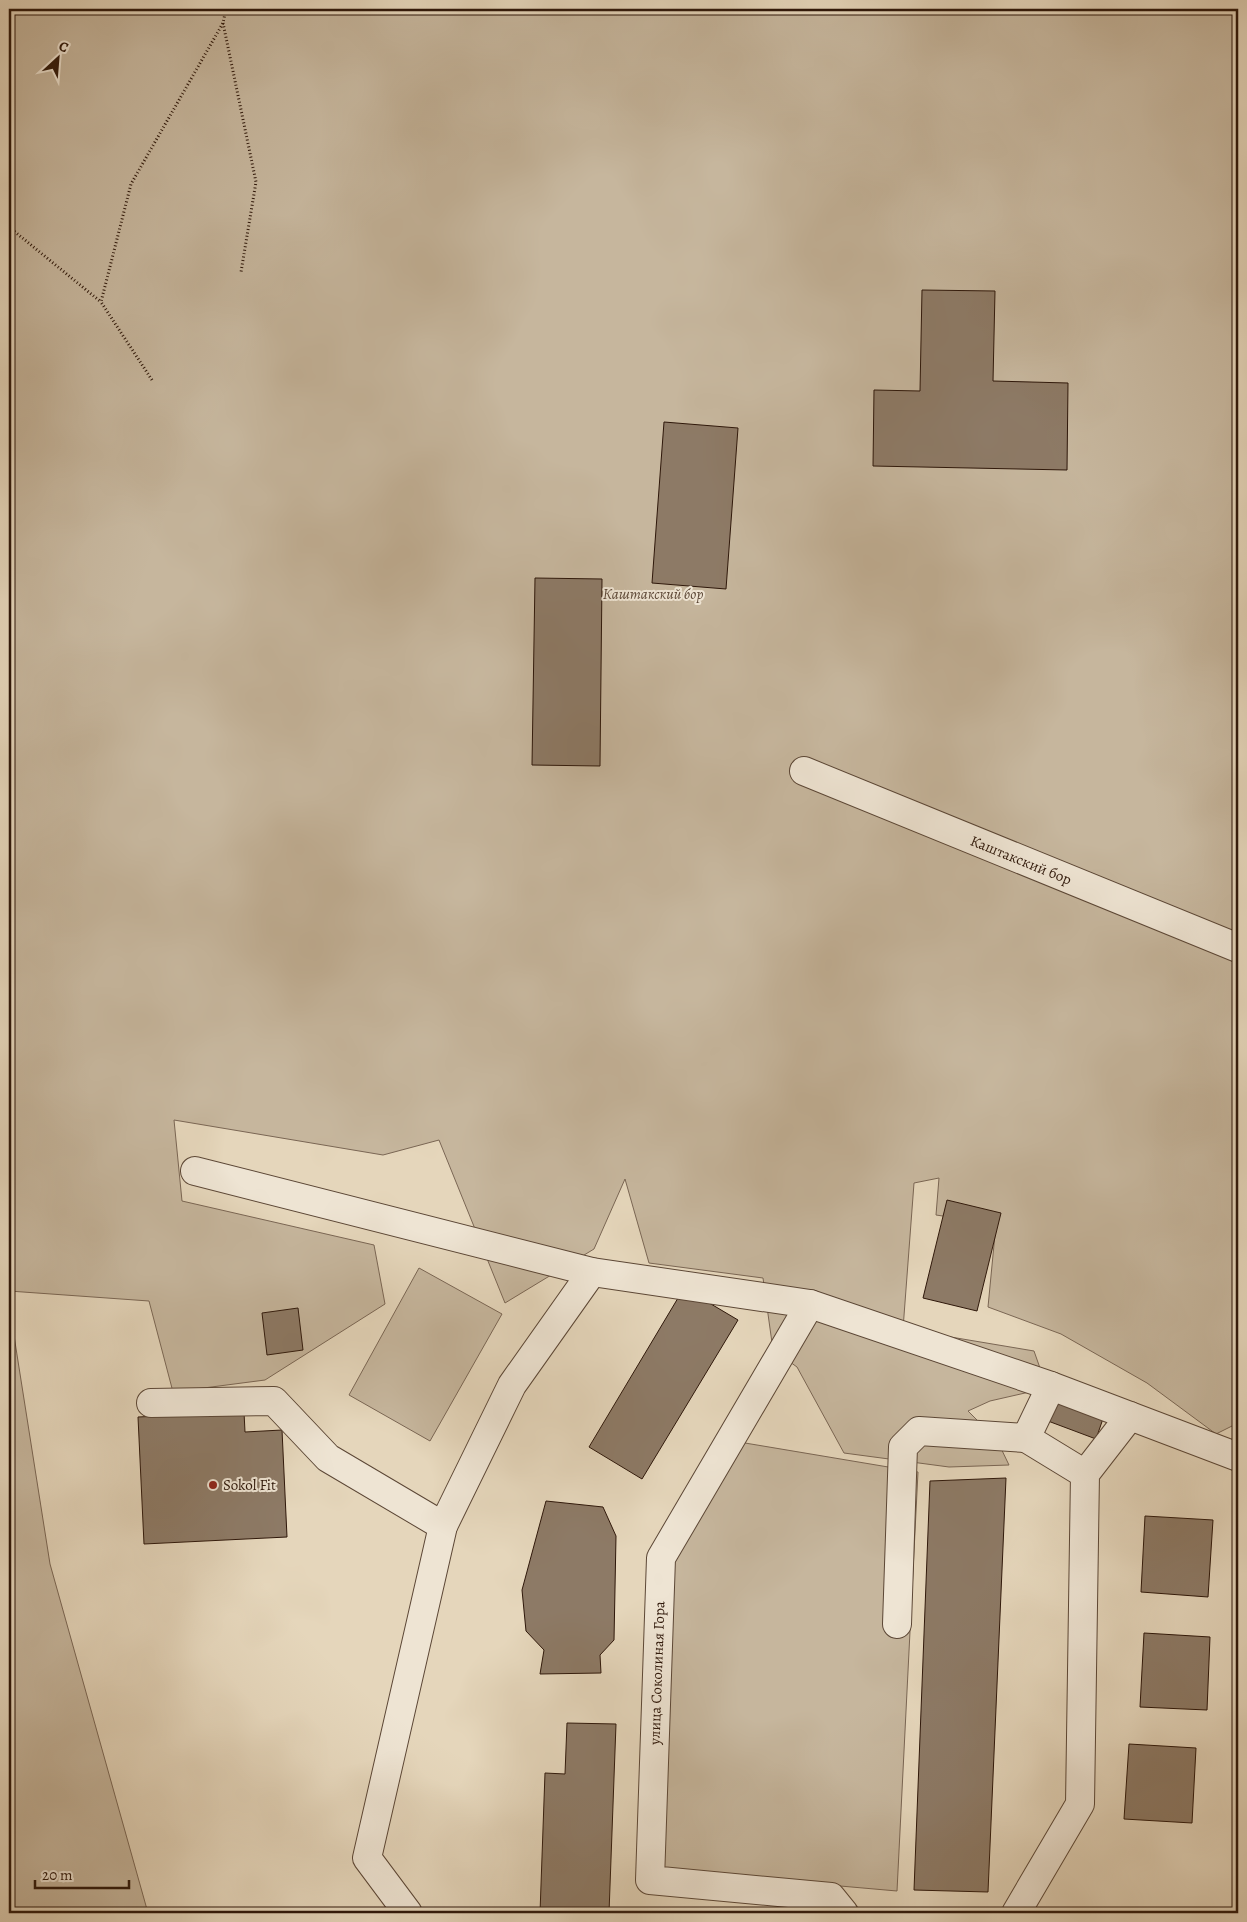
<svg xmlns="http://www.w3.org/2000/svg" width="1247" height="1922" font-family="Alegreya,serif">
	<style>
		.green { fill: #c6b69d; stroke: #7a6654 }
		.building { fill: #8d7a66; stroke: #2e170a }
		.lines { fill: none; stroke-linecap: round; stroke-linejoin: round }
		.street-casing { stroke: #5c4736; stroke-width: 30 }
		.path { stroke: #2e170a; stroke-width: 3; stroke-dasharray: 1 2.5; stroke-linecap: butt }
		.street { stroke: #eee4d3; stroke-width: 28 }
		.poi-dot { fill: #8f2418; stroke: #eee4d3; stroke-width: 2 }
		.labels { text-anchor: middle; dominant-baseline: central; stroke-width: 4; stroke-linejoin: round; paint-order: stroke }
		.park-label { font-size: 15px; font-style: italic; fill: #5c4736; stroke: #eee4d3 }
		.street-label { font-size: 15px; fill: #2e170a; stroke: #eee4d3 }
		.poi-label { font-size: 15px; fill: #2e170a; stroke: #eee4d3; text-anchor: start }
	</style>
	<rect width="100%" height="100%" fill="#e5d6bb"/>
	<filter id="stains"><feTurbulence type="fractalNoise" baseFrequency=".004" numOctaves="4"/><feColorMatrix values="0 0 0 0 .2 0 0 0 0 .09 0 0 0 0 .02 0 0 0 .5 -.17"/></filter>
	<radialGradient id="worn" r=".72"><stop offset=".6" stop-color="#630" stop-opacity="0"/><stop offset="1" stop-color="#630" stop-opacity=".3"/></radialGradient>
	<g class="green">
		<polygon points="9,9 1238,9 1238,1423 1216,1434 1147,1383 1061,1334 988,1307 996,1224 936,1215 939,1178 914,1183 903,1329 1034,1351 1047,1388 990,1401 968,1411 997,1440 1009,1465 949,1467 844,1453 797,1367 773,1350 763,1278 649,1263 625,1179 594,1249 505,1303 439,1140 383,1155 174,1120 182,1201 374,1245 385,1304 265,1380 173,1392 149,1301 9,1291"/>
		<polygon points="419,1268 502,1314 430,1441 349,1395"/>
		<polygon points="9,1304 50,1564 148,1913 9,1913"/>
		<polygon points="739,1442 918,1472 897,1891 658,1870 669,1560"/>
	</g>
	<g class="building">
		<polygon points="922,290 995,291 993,381 1068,383 1067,470 873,466 874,390 920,391"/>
		<polygon points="664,422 738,428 726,589 652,583"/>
		<polygon points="535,578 602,579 600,766 532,765"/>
		<polygon points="947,1200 1001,1213 977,1311 923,1298"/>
		<polygon points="684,1288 738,1320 642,1479 589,1447"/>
		<polygon points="298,1308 303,1350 267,1355 262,1313"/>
		<polygon points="1059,1392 1106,1410 1096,1439 1048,1421"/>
		<polygon points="244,1412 245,1432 282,1430 287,1537 144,1544 138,1417"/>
		<polygon points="1006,1478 988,1892 914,1890 930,1481"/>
		<polygon points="546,1501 603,1507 616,1536 614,1640 600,1655 601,1673 540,1674 544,1650 526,1631 522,1590"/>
		<polygon points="1145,1516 1213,1520 1208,1597 1141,1592"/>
		<polygon points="1144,1633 1210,1637 1207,1710 1140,1707"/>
		<polygon points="567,1723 616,1724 609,1913 540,1913 545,1773 565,1774"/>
		<polygon points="1129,1744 1196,1748 1192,1823 1124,1819"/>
	</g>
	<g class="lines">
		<g class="street-casing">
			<g id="street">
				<polyline points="804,771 1238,948"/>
				<polyline points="195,1171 592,1272 810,1304 1051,1386 1238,1457"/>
				<polyline points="810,1304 661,1558 650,1880 831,1897 844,1913"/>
				<polyline points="151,1403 274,1401 328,1458 443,1526"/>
				<polyline points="1026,1438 1085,1474"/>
				<polyline points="897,1624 903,1447 919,1431 1026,1438 1051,1386"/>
				<polyline points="408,1913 367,1858 443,1526 512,1385 592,1272"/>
				<polyline points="1016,1913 1080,1804 1085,1474 1130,1416"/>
			</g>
		</g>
		<g class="path">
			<polyline points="223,23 256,182 241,272"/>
			<polyline points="9,227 101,302"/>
			<polyline points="152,380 101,302 131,184 223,23 226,9"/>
		</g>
		<use href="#street" class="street"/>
	</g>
	<circle class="poi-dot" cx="213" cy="1485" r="5"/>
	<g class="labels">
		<g class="park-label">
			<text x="653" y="594">Каштакский бор</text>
		</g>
		<g class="street-label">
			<text transform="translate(1021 860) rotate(22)">Каштакский бор</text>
			<text transform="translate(657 1673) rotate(-88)">улица Соколиная Гора</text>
		</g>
		<g class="poi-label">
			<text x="223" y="1485">Sokol Fit</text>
		</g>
	</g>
	<rect width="1247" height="1922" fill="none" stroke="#e5d6bb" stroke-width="30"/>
	<rect x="10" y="10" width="1227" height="1902" fill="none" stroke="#2e170a" stroke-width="2.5"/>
	<rect x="15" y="15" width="1217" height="1892" fill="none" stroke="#2e170a"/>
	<g transform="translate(58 58) rotate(26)" stroke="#eee4d3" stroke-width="4" paint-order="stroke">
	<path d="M0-4L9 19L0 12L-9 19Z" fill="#2e170a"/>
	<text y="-8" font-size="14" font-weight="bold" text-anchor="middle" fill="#2e170a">С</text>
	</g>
	<path d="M35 1880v8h94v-8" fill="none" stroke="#2e170a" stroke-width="2.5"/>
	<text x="42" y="1880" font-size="15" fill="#2e170a" stroke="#eee4d3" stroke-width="4" paint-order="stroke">20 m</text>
	<rect width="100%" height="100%" filter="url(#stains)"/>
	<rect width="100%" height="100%" fill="url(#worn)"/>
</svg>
